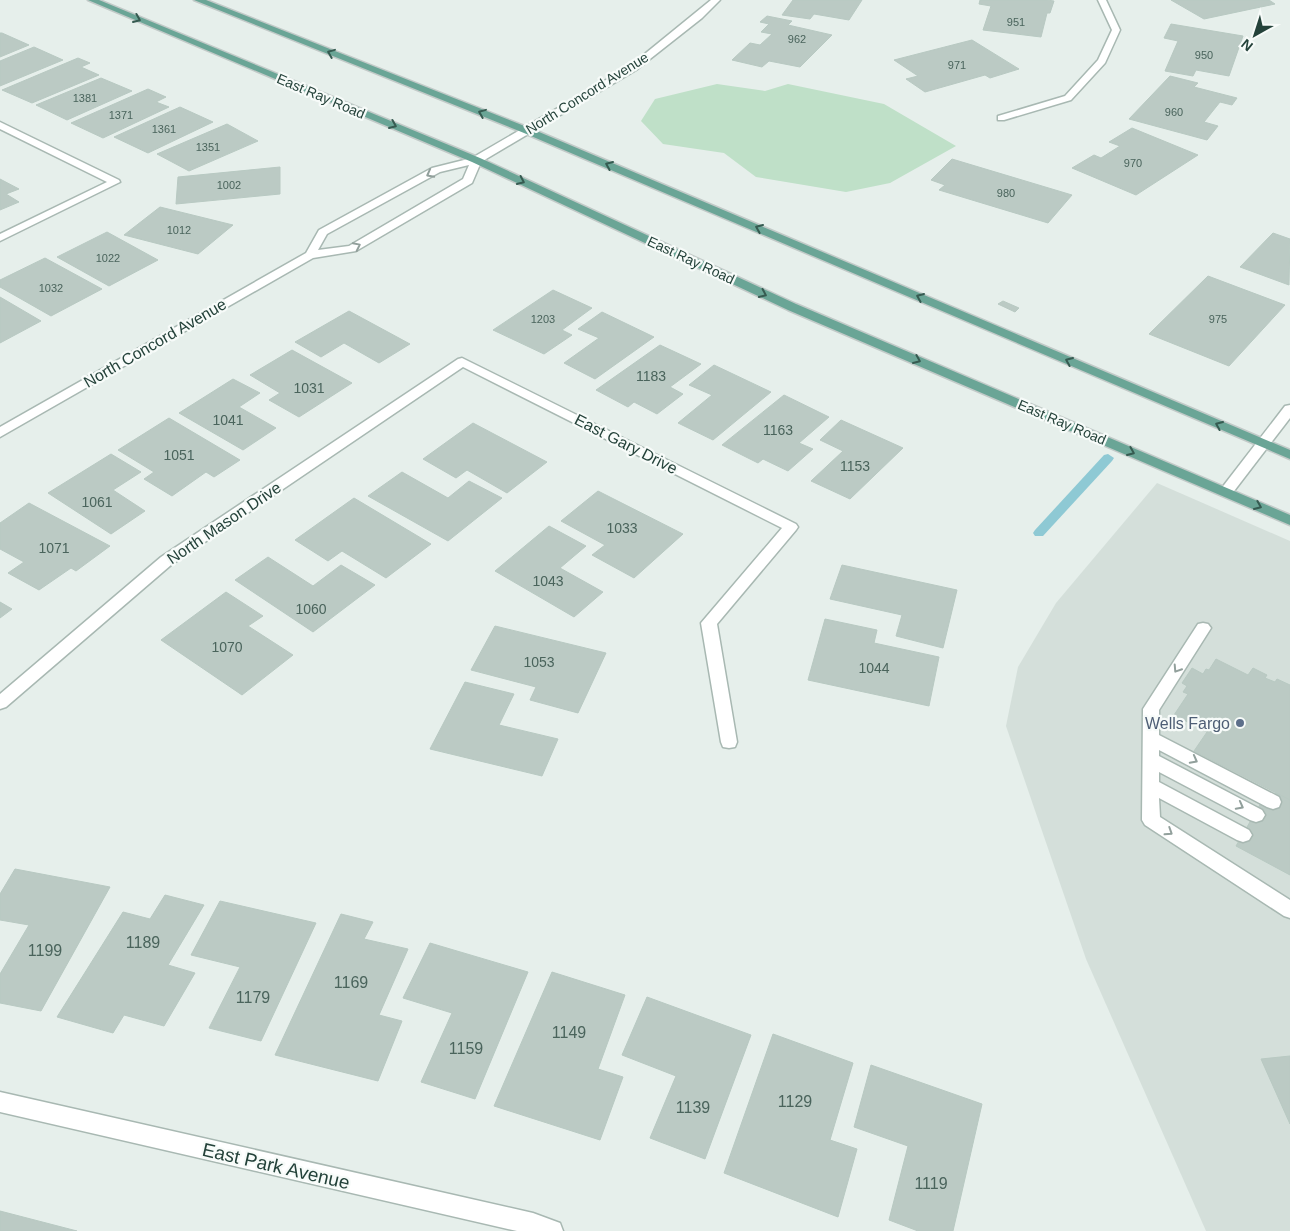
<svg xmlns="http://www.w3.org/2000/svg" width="1290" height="1231" font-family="Helvetica,sans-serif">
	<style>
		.built { fill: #d4dfda }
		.green { fill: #bfe0c8 }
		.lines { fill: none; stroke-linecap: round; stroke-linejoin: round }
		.stream { fill: #8ec9d4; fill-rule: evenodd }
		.building { fill: #bbcac4; stroke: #b8c9c2 }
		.service-casing { stroke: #a8b8b2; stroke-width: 3 }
		.minor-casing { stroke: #a8b8b2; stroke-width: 3 }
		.primary-casing { stroke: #c2cac8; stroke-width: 3 }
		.service { fill: #fff; fill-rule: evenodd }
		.minor { fill: #fff; fill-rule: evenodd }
		.primary { fill: #6aa596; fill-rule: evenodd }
		.oneway { stroke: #365b51 }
		.oneway2 { stroke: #92a09c }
		.service-dot { fill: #5c6f8a; stroke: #f7fbf9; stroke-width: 2 }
		.labels { text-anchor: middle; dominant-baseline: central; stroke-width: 4.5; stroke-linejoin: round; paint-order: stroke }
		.far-number-label { font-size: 11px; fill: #4a645c }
		.far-street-label { font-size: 14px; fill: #24423a; stroke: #f7fbf9 }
		.number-label { font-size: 14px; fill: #4a645c }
		.street-label { font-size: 16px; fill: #24423a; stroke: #f7fbf9 }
		.service-label { font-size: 16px; fill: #4e5e75; stroke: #f7fbf9; text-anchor: end }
		.near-number-label { font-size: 16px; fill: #4a645c }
		.near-street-label { font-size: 19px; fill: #24423a; stroke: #f7fbf9 }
	</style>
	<rect width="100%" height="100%" fill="#e6efeb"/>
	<polygon class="built" points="1157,483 1290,541 1290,1231 1206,1231 1086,959 1006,726 1018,667 1056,603"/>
	<polygon class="green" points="717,84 765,91 788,84 884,104 956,146 890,183 846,192 756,177 724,153 663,144 641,121 655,99"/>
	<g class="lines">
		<polygon class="stream" points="1108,454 1114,458 1112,461 1043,536 1035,536 1033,533 1035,530 1104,455"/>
	</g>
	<g class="building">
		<polygon points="793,0 862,0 849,20 814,14 810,19 782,15"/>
		<polygon points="980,0 1047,0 1054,1 1050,13 1047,13 1041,37 983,30 991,6 979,4"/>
		<polygon points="1171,0 1269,0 1275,4 1204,19"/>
		<polygon points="767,16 792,21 788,25 832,35 800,67 769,61 762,67 732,60 750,43 760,45 772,34 761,32 769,24 760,22"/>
		<polygon points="1171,24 1243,36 1229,76 1196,70 1193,76 1165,71 1178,41 1164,38"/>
		<polygon points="0,33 2,33 29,45 0,57"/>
		<polygon points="972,40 1019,69 990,78 985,75 925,92 906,79 918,76 894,60"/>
		<polygon points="34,47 63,60 0,86 0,61"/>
		<polygon points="78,58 90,63 81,67 99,75 32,103 2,90"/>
		<polygon points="1170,76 1198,83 1194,87 1237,98 1232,105 1220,102 1204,122 1218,126 1207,140 1129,119"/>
		<polygon points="101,78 132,91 67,120 36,105"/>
		<polygon points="148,89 166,97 156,102 169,107 103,138 71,123"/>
		<polygon points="180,107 213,122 148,153 114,137"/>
		<polygon points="227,124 258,141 189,171 157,154"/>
		<polygon points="1132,128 1198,155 1136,195 1072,168 1094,155 1101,158 1120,146 1109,142"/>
		<polygon points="952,159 1072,195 1048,223 939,190 945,185 931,180"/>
		<polygon points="280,167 280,194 176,204 178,177"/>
		<polygon points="0,179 19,189 6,194 19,202 0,210"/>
		<polygon points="160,207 233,225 198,254 124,235"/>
		<polygon points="107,232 158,260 109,286 57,257"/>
		<polygon points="1273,233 1290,239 1289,285 1240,267"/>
		<polygon points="45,258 102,289 51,316 0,287 0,280"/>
		<polygon points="1208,276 1285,305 1229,366 1149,334"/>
		<polygon points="553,290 592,308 562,330 572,335 544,354 493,330"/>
		<polygon points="0,297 41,321 0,343"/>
		<polygon points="1003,301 1019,308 1015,312 998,304"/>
		<polygon points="349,311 410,344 379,363 344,343 321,357 295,342"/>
		<polygon points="602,312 654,337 595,379 564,363 599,338 578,329"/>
		<polygon points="660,345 701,364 670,387 683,394 657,414 634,402 628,407 596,390"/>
		<polygon points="292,350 352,383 299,417 269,400 280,393 250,375"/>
		<polygon points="714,365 771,392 713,440 678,423 712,395 689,385"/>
		<polygon points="233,379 260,393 239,407 276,428 243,450 179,413"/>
		<polygon points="784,395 829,417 799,443 813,449 788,471 763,459 758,463 722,445"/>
		<polygon points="169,418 240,460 214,477 206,472 172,496 144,479 154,472 118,450"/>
		<polygon points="841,420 903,448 850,499 811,481 843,451 820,440"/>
		<polygon points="473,423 547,462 507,493 467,470 456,478 423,459"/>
		<polygon points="111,454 141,472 113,490 145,511 111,534 48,493"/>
		<polygon points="402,472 448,498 469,481 502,498 448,541 368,496"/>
		<polygon points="598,491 683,534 634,578 592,555 605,545 561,521"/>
		<polygon points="354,498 431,544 386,578 342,551 328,561 295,540"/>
		<polygon points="29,503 110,546 76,571 71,568 39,590 8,573 24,562 0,549 0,523"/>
		<polygon points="549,526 586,546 560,568 603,592 574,617 495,571"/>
		<polygon points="268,557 313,586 341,565 375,585 313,632 235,580"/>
		<polygon points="842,565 957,590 943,648 896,636 902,615 830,599"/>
		<polygon points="226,592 263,616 248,626 293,655 242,695 161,640"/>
		<polygon points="0,602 12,609 0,618"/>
		<polygon points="825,619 877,630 874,643 939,657 929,706 808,680"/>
		<polygon points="495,626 606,653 578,713 530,700 536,687 471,670"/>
		<polygon points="1216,659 1248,675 1253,668 1267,675 1265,678 1275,682 1277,679 1290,685 1290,800 1194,751 1207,732 1174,715 1188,694 1183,692 1187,686 1182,683 1192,668 1203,674 1206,669 1209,670"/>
		<polygon points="465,682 514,694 499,725 558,739 542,776 430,749"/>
		<polygon points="1276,793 1290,800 1290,875 1236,846 1261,803 1269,807"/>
		<polygon points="15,869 110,887 41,1011 0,1003 0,974 29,925 0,920 0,894"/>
		<polygon points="165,895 204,905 168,965 195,973 164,1026 124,1015 113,1033 57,1017 123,912 150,919"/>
		<polygon points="220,901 316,923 261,1041 209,1028 240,967 191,955"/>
		<polygon points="341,914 373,922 364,939 408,949 379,1015 402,1021 378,1081 275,1055"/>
		<polygon points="430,943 528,972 475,1099 421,1082 452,1013 403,998"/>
		<polygon points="552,972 625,995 598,1069 623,1077 600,1140 494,1106"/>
		<polygon points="647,997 751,1035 705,1159 650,1138 676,1076 622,1055"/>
		<polygon points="773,1034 853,1063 830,1140 857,1149 838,1217 724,1173"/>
		<polygon points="1290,1056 1290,1124 1261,1059"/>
		<polygon points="871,1065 982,1104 953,1231 918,1231 889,1220 908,1146 854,1127"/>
		<polygon points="0,1211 77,1231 0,1231"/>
	</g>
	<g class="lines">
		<g class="service-casing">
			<polygon id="service" points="1203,623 1208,624 1211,628 1159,710 1159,735 1279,797 1281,802 1279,807 1273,809 1267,807 1159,750 1159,756 1262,810 1265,815 1262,820 1256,822 1250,820 1159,772 1159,782 1249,830 1252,835 1249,840 1243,842 1237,840 1159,798 1160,817 1290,900 1290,918 1284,916 1145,825 1142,820 1143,709 1198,624"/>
		</g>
		<g class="minor-casing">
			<g id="minor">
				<path d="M 711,0 L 720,0 L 702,18 L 636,70 L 481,162 L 472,183 L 356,251 L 313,258 L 0,437 L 0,427 L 306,253 L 319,230 L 432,168 L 472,158 L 630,66 ZM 469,165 L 463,179 L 349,246 L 318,250 L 327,234 L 440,172 Z"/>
				<polygon points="1098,0 1106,0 1120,30 1105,63 1071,100 1004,120 998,120 998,116 1065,96 1098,60 1112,30"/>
				<polygon points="0,122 119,180 120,182 0,241 0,234 107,182 0,129"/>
				<polygon points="462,358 796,524 798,527 796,530 717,624 737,742 735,747 729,748 723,747 721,742 701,623 782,528 463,367 171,565 6,707 0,709 0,694 161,557 458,359"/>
				<polygon points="1290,405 1290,418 1231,495 1221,495 1219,492 1221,489 1285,406"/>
				<polygon points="0,1092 533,1213 560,1223 563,1231 517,1231 0,1112"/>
			</g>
		</g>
		<g class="primary-casing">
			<g id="primary">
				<polygon points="88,0 99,0 480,158 796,304 1290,515 1290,525 788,310 472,162"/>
				<polygon points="194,0 206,0 532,129 1290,450 1290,459 524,133"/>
			</g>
		</g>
		<use href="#service" class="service"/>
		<use href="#minor" class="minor"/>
		<use href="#primary" class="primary"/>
	</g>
	<defs><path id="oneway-chevron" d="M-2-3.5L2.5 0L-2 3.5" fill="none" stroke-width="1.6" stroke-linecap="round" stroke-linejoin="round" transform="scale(1.25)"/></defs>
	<g class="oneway">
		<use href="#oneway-chevron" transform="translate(137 19) rotate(23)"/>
		<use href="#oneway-chevron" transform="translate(331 53) rotate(-158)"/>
		<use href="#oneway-chevron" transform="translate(482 113) rotate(-158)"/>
		<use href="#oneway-chevron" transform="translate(393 125) rotate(23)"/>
		<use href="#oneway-chevron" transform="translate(609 165) rotate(-157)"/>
		<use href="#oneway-chevron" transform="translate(521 181) rotate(25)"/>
		<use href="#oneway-chevron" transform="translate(759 228) rotate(-157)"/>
		<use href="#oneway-chevron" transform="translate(763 294) rotate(25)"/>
		<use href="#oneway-chevron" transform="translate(920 297) rotate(-157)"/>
		<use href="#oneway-chevron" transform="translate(917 360) rotate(23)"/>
		<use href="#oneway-chevron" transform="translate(1069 361) rotate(-157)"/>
		<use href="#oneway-chevron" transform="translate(1219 425) rotate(-157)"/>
		<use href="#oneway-chevron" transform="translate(1131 452) rotate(23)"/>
		<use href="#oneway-chevron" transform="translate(1258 506) rotate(23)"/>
	</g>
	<g class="oneway2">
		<use href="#oneway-chevron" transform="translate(430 174) rotate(152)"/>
		<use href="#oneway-chevron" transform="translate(357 246) rotate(-26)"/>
		<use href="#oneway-chevron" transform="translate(1177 669) rotate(123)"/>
		<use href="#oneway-chevron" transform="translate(1194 760) rotate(28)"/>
		<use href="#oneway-chevron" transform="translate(1240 806) rotate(28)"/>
		<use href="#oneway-chevron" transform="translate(1169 832) rotate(33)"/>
	</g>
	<circle class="service-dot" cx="1240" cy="723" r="5"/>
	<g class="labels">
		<g class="far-number-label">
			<text x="1016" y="22">951</text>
			<text x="797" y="39">962</text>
			<text x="1204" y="55">950</text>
			<text x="957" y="65">971</text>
			<text x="85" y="98">1381</text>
			<text x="1174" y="112">960</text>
			<text x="121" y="115">1371</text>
			<text x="164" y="129">1361</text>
			<text x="208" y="147">1351</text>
			<text x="1133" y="163">970</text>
			<text x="229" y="185">1002</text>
			<text x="1006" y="193">980</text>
			<text x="179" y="230">1012</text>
			<text x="108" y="258">1022</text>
			<text x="51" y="288">1032</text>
			<text x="543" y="319">1203</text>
			<text x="1218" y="319">975</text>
		</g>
		<g class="far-street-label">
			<text transform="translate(587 93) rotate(-32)">North Concord Avenue</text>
			<text transform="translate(321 96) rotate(23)">East Ray Road</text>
			<text transform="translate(691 260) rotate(25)">East Ray Road</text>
			<text transform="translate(1062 422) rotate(23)">East Ray Road</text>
		</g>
		<g class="number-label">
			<text x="651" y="376">1183</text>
			<text x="309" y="388">1031</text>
			<text x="228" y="420">1041</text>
			<text x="778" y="430">1163</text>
			<text x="179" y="455">1051</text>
			<text x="855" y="466">1153</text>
			<text x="97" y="502">1061</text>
			<text x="622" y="528">1033</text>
			<text x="54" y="548">1071</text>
			<text x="548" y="581">1043</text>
			<text x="311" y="609">1060</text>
			<text x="227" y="647">1070</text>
			<text x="539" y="662">1053</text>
			<text x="874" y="668">1044</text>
		</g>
		<g class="street-label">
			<text transform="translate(155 343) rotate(-30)">North Concord Avenue</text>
			<text transform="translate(626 444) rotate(27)">East Gary Drive</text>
			<text transform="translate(224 523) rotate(-34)">North Mason Drive</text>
		</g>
		<g class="service-label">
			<text x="1230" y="723">Wells Fargo</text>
		</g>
		<g class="near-number-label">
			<text x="143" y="942">1189</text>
			<text x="45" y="950">1199</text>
			<text x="351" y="982">1169</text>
			<text x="253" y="997">1179</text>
			<text x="569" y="1032">1149</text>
			<text x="466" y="1048">1159</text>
			<text x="795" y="1101">1129</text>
			<text x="693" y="1107">1139</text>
			<text x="931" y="1183">1119</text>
		</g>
		<g class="near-street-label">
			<text transform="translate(276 1166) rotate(13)">East Park Avenue</text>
		</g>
	</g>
	<g transform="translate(1255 35) rotate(219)" stroke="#f7fbf9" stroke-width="4" paint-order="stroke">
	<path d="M0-4L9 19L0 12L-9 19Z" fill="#24423a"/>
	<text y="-8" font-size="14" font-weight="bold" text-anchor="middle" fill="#24423a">N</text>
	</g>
</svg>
